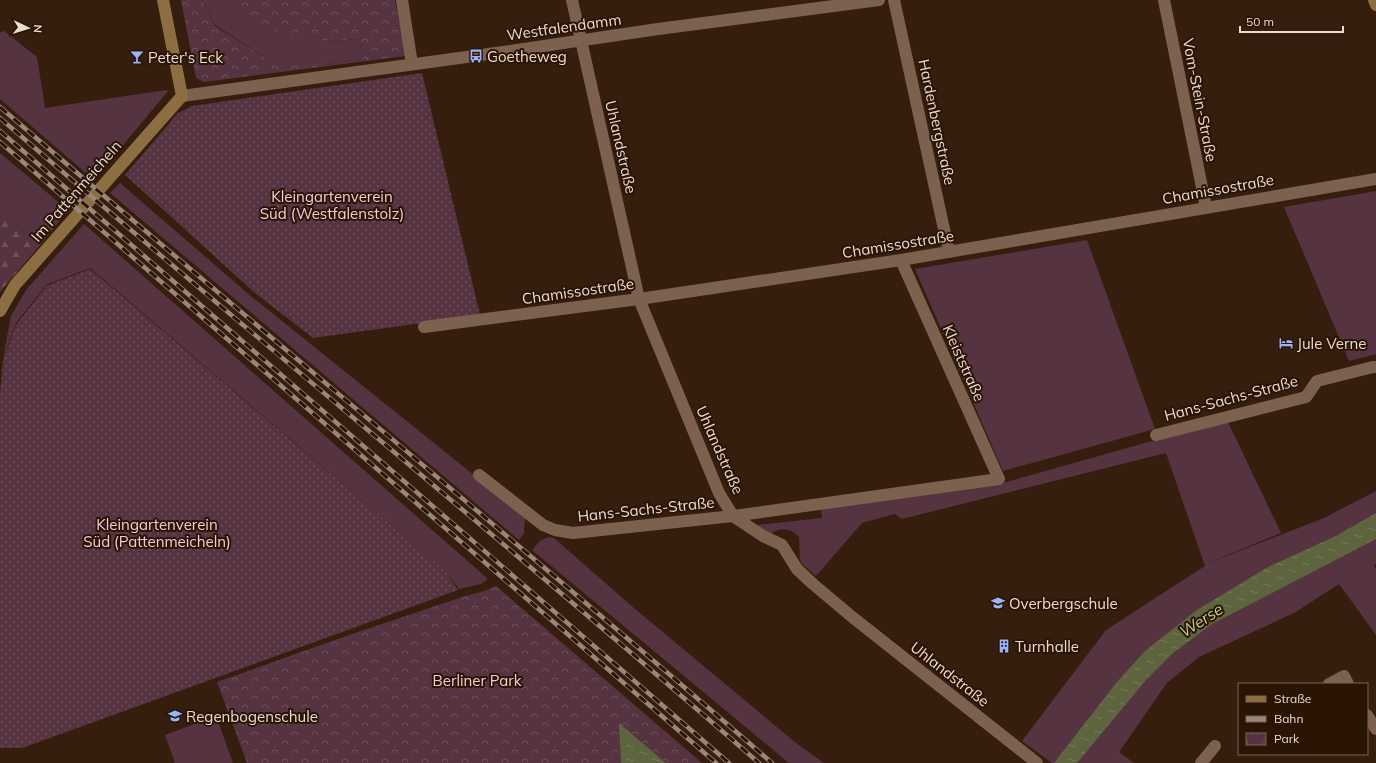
<svg xmlns="http://www.w3.org/2000/svg" width="1376" height="763" font-family="Mulish,sans-serif">
	<style>
		.grass { fill: #563340 }
		.forest { fill: url(#forest-firs) }
		.park { fill: url(#park-crowns) }
		.garden { fill: url(#garden-dots) }
		.water { fill: url(#water-ripples) }
		.lines { fill: none; stroke-linecap: round; stroke-linejoin: round }
		.street { stroke: #7c614f; stroke-width: 12 }
		.secondary { stroke: #8d6e43; stroke-width: 12 }
		.rail-casing { stroke: #998678; stroke-width: 4.5 }
		.rail { stroke: #2a1404; stroke-width: 3; stroke-dasharray: 9; stroke-linecap: butt }
		.labels { text-anchor: middle; dominant-baseline: central; stroke-width: 4; stroke-linejoin: round; paint-order: stroke }
		.street-label { font-size: 15px; fill: #ebdbd1; stroke: #2a1404 }
		.poi-label { font-size: 15px; fill: #ebdbd1; stroke: #2a1404; text-anchor: start }
		.park-label { font-size: 15px; fill: #f6cad9; stroke: #2a1404 }
		.water-label { font-size: 16px; font-style: italic; fill: #c5d08d; stroke: #2a1404 }
	</style>
	<defs>
		<pattern id="forest-firs" width="22" height="20" patternUnits="userSpaceOnUse"><rect width="22" height="20" fill="#563340"/><path d="M5 1l3.5 6h-7zM16 11l3.5 6h-7z" fill="#6e505b"/></pattern>
		<pattern id="park-crowns" width="20" height="18" patternUnits="userSpaceOnUse"><rect width="20" height="18" fill="#563340"/><path d="M2 6a3 3 0 1 1 6 0M12 15a3 3 0 1 1 6 0" fill="none" stroke="#6e505b"/></pattern>
		<pattern id="garden-dots" width="8" height="8" patternUnits="userSpaceOnUse"><rect width="8" height="8" fill="#563340"/><path d="M2 2h.1M6 6h.1" fill="none" stroke="#6e505b" stroke-width="1.8" stroke-linecap="round"/></pattern>
		<pattern id="water-ripples" width="26" height="14" patternUnits="userSpaceOnUse"><rect width="26" height="14" fill="#5e643d"/><path d="M2 4q2-2 4 0t4 0M15 11q2-2 4 0t4 0" fill="none" stroke="#757a58"/></pattern>
	</defs>
	<rect width="100%" height="100%" fill="#351e0d"/>
	<g class="grass">
		<polygon points="202,0 234,0 244,14 329,41 359,39 363,59 325,64 276,64 215,25"/>
		<polygon points="4,31 37,57 45,108 166,90 168,91 94,180 0,99 0,32"/>
		<polygon points="0,153 68,210 41,244 0,213"/>
		<polygon points="120,183 252,297 525,516 524,533 519,540 110,193"/>
		<polygon points="1376,191 1376,354 1349,361 1284,207"/>
		<polygon points="84,224 488,579 481,584 459,589 445,571 90,268 46,285 16,323 3,358 11,316 26,290"/>
		<polygon points="1087,240 1155,429 1003,471 915,269"/>
		<path d="M 1227,420 L 1281,533 L 1244,548 L 1205,565 L 1244,549 L 1324,518 L 1376,491 L 1376,564 L 1374,565 L 1376,570 L 1376,635 L 1339,584 L 1294,613 L 1199,657 L 1167,683 L 1119,752 L 1134,763 L 1052,763 L 1022,741 L 1106,630 L 1205,566 L 1166,453 L 902,519 L 895,514 L 862,523 L 816,576 L 802,564 L 800,560 L 799,537 C 791,529 781,526 771,534 L 758,528 L 758,525 L 822,518 L 821,509 L 996,485 Z"/>
		<polygon points="548,537 554,538 635,609 796,743 824,763 789,763 532,550 540,541"/>
		<polygon points="216,716 233,763 175,763 165,735"/>
	</g>
	<polygon class="forest" points="0,213 41,244 0,292"/>
	<g class="park">
		<polygon points="181,0 202,0 215,26 276,64 325,64 363,59 359,39 329,41 280,33 244,14 234,0 395,0 406,56 204,82 196,78"/>
		<polygon points="496,586 702,763 666,763 620,724 621,763 247,763 217,682 352,634 462,597 484,591"/>
	</g>
	<g class="garden">
		<polygon points="422,73 480,315 313,338 255,293 125,175 178,113 192,106"/>
		<polygon points="90,269 445,571 458,590 22,748 0,748 0,395 3,360 16,325 46,286"/>
	</g>
	<g class="water">
		<polygon points="1376,513 1376,539 1212,624 1173,653 1146,680 1077,763 1054,763 1116,683 1146,650 1197,610 1268,567 1336,536"/>
		<polygon points="619,723 666,763 621,763"/>
	</g>
	<g class="lines">
		<g class="street">
			<polyline points="402,0 412,64"/>
			<polyline points="572,0 639,299 719,493 733,516 763,536 782,545 797,569 813,584 851,616 1037,763"/>
			<polyline points="894,0 949,252"/>
			<polyline points="1164,0 1206,207"/>
			<polyline points="182,96 503,52 658,29 879,0"/>
			<polyline points="424,327 639,299 901,260 1376,179"/>
			<polyline points="1156,435 1306,397 1317,381 1373,367 1376,367"/>
			<polyline points="479,475 543,525 555,530 573,533 733,516 999,479 901,260"/>
			<polyline points="1329,684 1344,676 1348,684"/>
			<polyline points="1367,715 1376,729"/>
			<polyline points="1201,763 1215,746"/>
		</g>
		<g class="secondary">
			<polyline points="1374,0 1376,5"/>
			<polyline points="0,311 15,285 182,96 163,0"/>
		</g>
		<g class="rail-casing">
			<g id="rail">
				<path d="M 0,107 C 256,327 517,541 772,763"/>
				<path d="M 0,118 C 251,335 509,545 759,763"/>
				<polyline points="0,131 729,763"/>
				<polyline points="0,142 716,763"/>
			</g>
		</g>
		<use href="#rail" class="rail"/>
	</g>
	<defs>
		<g id="bus-bare" transform="scale(1.08)"><path d="M-5-6H5V4H4V6H2V4H-2V6H-4V4H-5ZM-3.5-4V0h7V-4ZM-3.5 1.2v1.5H-2V1.2ZM2 1.2v1.5H3.5V1.2Z" fill="#98b5fd" stroke="#2a1404" stroke-width="2.5" paint-order="stroke"/></g>
		<g id="bar-bare" transform="scale(1.08)"><path d="M-6-5H6L.8 .8V4.5H3.5V6h-7V4.5H-.8V.8Z" fill="#98b5fd" stroke="#2a1404" stroke-width="2.5" paint-order="stroke"/></g>
		<g id="hotel-bare" transform="scale(1.08)"><path d="M-6-4.5h1.5V1H6V5H4.5V3h-9V5H-6ZM-4 0a1.8 1.8 0 1 1 3.6 0ZM.5 0V-2.5h3Q6-2.5 6 0Z" fill="#98b5fd" stroke="#2a1404" stroke-width="2.5" paint-order="stroke"/></g>
		<g id="school-bare" transform="scale(1.08)"><path d="M0-5L7-2L0 1L-7-2ZM-4 1L0 2.5L4 1V4Q0 6-4 4Z" fill="#98b5fd" stroke="#2a1404" stroke-width="2.5" paint-order="stroke"/></g>
		<g id="building-bare" transform="scale(1.08)"><path d="M-4-6H4V6H1V3H-1V6H-4ZM-2.5-4.3h1.7v1.8h-1.7ZM.8-4.3h1.7v1.8H.8ZM-2.5-1h1.7V.8h-1.7ZM.8-1h1.7V.8H.8Z" fill="#98b5fd" stroke="#2a1404" stroke-width="2.5" paint-order="stroke"/></g>
	</defs>
	<g fill-rule="evenodd">
		<use href="#bus-bare" x="476" y="56"/>
		<use href="#bar-bare" x="137" y="57"/>
		<use href="#hotel-bare" x="1286" y="343"/>
		<use href="#school-bare" x="998" y="603"/>
		<use href="#building-bare" x="1004" y="646"/>
		<use href="#school-bare" x="175" y="716"/>
	</g>
	<g class="labels">
		<g class="street-label">
			<text transform="translate(564 27) rotate(-8)">Westfalendamm</text>
			<text transform="translate(1200 100) rotate(79)">Vom-Stein-Straße</text>
			<text transform="translate(937 122) rotate(78)">Hardenbergstraße</text>
			<text transform="translate(621 147) rotate(77)">Uhlandstraße</text>
			<text transform="translate(1218 189) rotate(-10)">Chamissostraße</text>
			<text transform="translate(76 191) rotate(-49)">Im Pattenmeicheln</text>
			<text transform="translate(898 244) rotate(-9)">Chamissostraße</text>
			<text transform="translate(578 291) rotate(-8)">Chamissostraße</text>
			<text transform="translate(964 363) rotate(66)">Kleiststraße</text>
			<text transform="translate(1231 398) rotate(-15)">Hans-Sachs-Straße</text>
			<text transform="translate(720 450) rotate(66)">Uhlandstraße</text>
			<text transform="translate(646 509) rotate(-6)">Hans-Sachs-Straße</text>
			<text transform="translate(950 674) rotate(38)">Uhlandstraße</text>
		</g>
		<g class="poi-label">
			<text x="487" y="56">Goetheweg</text>
			<text x="148" y="57">Peter's Eck</text>
			<text x="1297" y="343">Jule Verne</text>
			<text x="1009" y="603">Overbergschule</text>
			<text x="1015" y="646">Turnhalle</text>
			<text x="186" y="716">Regenbogenschule</text>
		</g>
		<g class="park-label">
			<text x="332" y="196">Kleingartenverein<tspan x="332" dy="17">Süd (Westfalenstolz)</tspan></text>
			<text x="157" y="524">Kleingartenverein<tspan x="157" dy="17">Süd (Pattenmeicheln)</tspan></text>
			<text x="477" y="680">Berliner Park</text>
		</g>
		<g class="water-label">
			<text transform="translate(1201 620) rotate(-33)">Werse</text>
		</g>
	</g>
	<rect x="1238" y="683" width="130" height="72" fill="#2a1404" stroke="#776456"/>
	<rect x="1246" y="696" width="20" height="6" fill="#8d6e43" stroke="#776456"/>
	<text x="1274" y="703" font-size="12" fill="#ebdbd1">Straße</text>
	<rect x="1246" y="716" width="20" height="6" fill="#998678" stroke="#776456"/>
	<text x="1274" y="723" font-size="12" fill="#ebdbd1">Bahn</text>
	<rect x="1246" y="733" width="20" height="12" fill="url(#park-crowns)" stroke="#776456"/>
	<text x="1274" y="743" font-size="12" fill="#ebdbd1">Park</text>
	<g transform="translate(28 28) rotate(94)" stroke="#2a1404" stroke-width="3" paint-order="stroke">
	<path d="M0-3L7 15L0 10L-7 15Z" fill="#ebdbd1"/>
	<text y="-6" font-size="11" font-weight="bold" text-anchor="middle" fill="#ebdbd1">N</text>
	</g>
	<path d="M1240 26v6h103v-6" fill="none" stroke="#ebdbd1" stroke-width="2"/>
	<text x="1246" y="26" font-size="12" fill="#ebdbd1" stroke="#2a1404" stroke-width="3" paint-order="stroke">50 m</text>
</svg>
